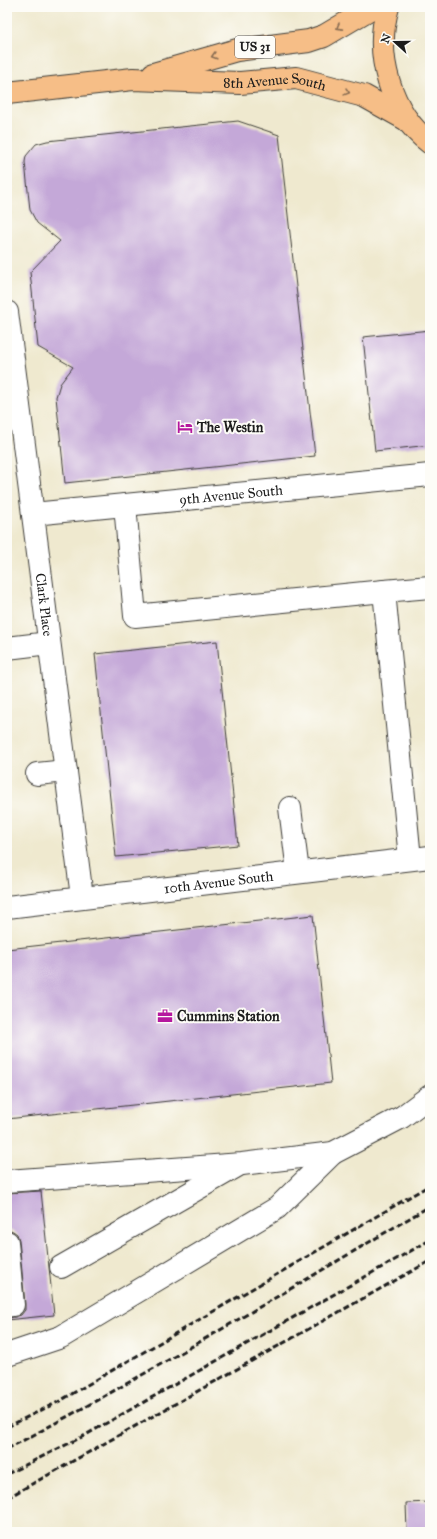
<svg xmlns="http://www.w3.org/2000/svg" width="437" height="1539" font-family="'IM FELL Great Primer',serif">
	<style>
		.building { fill: #c4a8d8 }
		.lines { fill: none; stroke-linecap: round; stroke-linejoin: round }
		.minor-casing { stroke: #3c3b37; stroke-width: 24 }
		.major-casing { stroke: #3c3b37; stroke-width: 24 }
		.minor { stroke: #fff; stroke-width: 22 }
		.major { stroke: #f6be87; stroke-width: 22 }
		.rail { stroke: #1c1c1c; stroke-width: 3; stroke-dasharray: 6 3; stroke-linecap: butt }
		.oneway { stroke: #896d52 }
		.labels { text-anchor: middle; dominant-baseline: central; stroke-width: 4; stroke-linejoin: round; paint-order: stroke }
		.shield { fill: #fdfcf7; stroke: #605f5e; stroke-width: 1 }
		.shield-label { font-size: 13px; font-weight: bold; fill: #1c1c1c }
		.street-label { font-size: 14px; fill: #1c1c1c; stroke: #fdfcf7 }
		.poi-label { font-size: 14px; font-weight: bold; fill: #1c1c1c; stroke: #fdfcf7; text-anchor: start }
	</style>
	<rect width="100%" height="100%" fill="#fdfcf7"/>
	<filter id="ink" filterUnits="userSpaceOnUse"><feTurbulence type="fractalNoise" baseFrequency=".025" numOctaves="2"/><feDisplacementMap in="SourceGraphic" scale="8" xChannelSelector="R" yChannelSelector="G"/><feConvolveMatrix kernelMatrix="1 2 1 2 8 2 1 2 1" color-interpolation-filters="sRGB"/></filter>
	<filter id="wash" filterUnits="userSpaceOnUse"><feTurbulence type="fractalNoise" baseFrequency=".012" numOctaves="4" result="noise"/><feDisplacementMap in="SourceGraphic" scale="16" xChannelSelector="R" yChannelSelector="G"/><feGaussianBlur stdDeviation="0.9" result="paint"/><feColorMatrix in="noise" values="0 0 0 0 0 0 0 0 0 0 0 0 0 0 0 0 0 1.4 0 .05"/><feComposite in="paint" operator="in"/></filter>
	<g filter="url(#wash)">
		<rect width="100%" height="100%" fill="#efe9cf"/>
		<g id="blocks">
			<g class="building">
				<polygon points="238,121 279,135 315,456 65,483 56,397 60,384 73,367 38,347 30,272 60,241 37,223 30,210 25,162 26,156 36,144 47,141"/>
				<polygon points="430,330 430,445 375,451 363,337"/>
				<polygon points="217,641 238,845 116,857 95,654"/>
				<polygon points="313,915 331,1083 7,1119 7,949"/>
				<polygon points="41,1191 54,1315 7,1320 7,1318 15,1317 21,1315 25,1310 25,1304 19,1240 17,1234 13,1231 7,1230 7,1193"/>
				<polygon points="430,1502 430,1532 407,1532 406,1503"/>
			</g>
		</g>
	</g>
	<g filter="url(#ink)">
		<use href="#blocks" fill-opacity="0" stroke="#3c3b37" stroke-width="1"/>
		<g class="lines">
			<g class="minor-casing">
				<g id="minor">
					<path id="s1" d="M 7,312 L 82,897"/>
					<polyline points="125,505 135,616 384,591 410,859"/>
					<path id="s2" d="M 33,514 L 430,475"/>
					<polyline points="384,591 430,587"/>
					<polyline points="7,648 49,643"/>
					<polyline points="37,774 66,771"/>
					<polyline points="290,808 298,872"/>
					<path id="s3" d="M 7,907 L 430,857"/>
					<polyline points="7,1181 242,1164 333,1153 402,1117 430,1096"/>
					<polyline points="7,1242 13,1305 7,1306"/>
					<polyline points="61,1267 237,1166"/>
					<polyline points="7,1355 61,1337 277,1208 333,1153"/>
				</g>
			</g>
			<g class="major-casing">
				<g id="major">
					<path d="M 388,7 C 374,54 390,113 430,143"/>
					<polyline points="153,74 237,50 309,41 324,36 373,7"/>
					<path id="s4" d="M 7,93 L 133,79 L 240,83 L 296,78 L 364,96 L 407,120"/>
				</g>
			</g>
			<use href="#minor" class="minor"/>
			<use href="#major" class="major"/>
			<g class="rail">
				<polyline points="7,1427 58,1402 430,1185"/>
				<path d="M 7,1449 C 151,1373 290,1289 430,1206"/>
				<polyline points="7,1474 82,1437 430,1240"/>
				<polyline points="7,1498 430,1261"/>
			</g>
		</g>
		<defs><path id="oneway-chevron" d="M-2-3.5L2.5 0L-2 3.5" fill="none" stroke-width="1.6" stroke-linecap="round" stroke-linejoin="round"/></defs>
		<g class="oneway">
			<use href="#oneway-chevron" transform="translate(339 27) rotate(151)"/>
			<use href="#oneway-chevron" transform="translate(214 56) rotate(164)"/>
			<use href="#oneway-chevron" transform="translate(347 92) rotate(15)"/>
		</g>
	</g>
	<defs>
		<g id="hotel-bare" transform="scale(1.2)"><path d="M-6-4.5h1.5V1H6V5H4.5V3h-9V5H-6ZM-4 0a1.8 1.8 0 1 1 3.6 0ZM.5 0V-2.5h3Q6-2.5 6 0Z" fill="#b5179e" stroke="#fdfcf7" stroke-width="2.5" paint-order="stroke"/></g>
		<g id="office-bare" transform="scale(1.2)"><path d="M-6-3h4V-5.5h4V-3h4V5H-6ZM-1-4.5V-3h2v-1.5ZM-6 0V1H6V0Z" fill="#b5179e" stroke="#fdfcf7" stroke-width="2.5" paint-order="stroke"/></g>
	</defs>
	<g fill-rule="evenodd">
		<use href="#hotel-bare" x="185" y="427"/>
		<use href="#office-bare" x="165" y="1016"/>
	</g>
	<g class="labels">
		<rect class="shield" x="235" y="36" width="40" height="22" rx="3"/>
		<g class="shield-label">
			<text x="255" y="47">US 31</text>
		</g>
		<g class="street-label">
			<text stroke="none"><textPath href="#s4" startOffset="269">8th Avenue South</textPath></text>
			<text stroke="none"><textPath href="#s2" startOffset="199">9th Avenue South</textPath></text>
			<text stroke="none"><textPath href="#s1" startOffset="295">Clark Place</textPath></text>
			<text stroke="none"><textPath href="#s3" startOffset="213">10th Avenue South</textPath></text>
		</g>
		<g class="poi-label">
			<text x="197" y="427">The Westin</text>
			<text x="177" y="1016">Cummins Station</text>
		</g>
	</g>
	<rect width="437" height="1539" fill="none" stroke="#fdfcf7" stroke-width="24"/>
	<g transform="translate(395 42) rotate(291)" stroke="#fdfcf7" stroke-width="3" paint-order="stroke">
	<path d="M0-3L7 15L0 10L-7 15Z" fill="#1c1c1c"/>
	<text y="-6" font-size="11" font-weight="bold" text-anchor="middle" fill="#1c1c1c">N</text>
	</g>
</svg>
